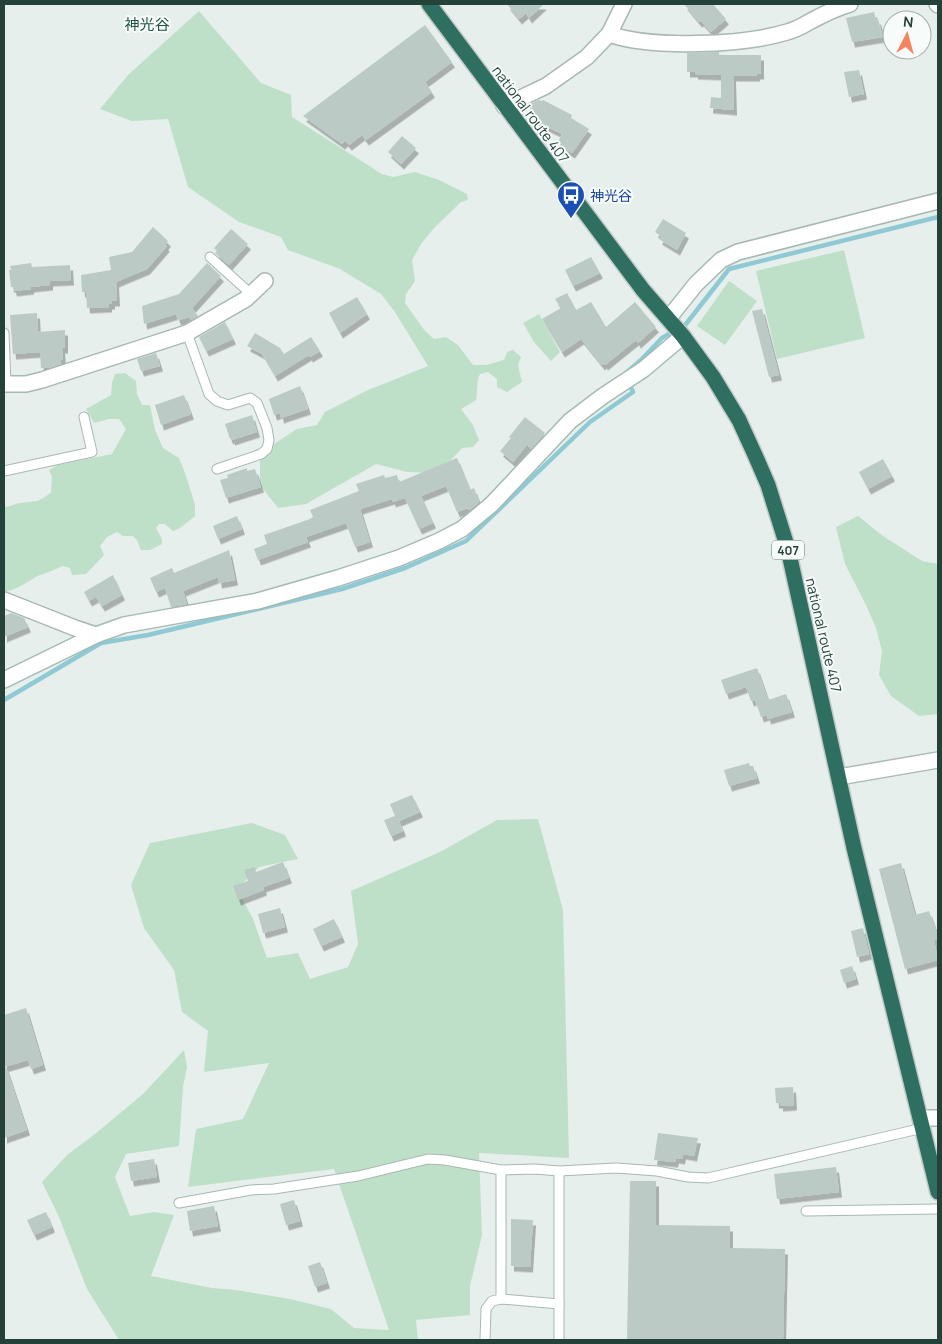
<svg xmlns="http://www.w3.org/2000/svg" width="942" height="1344" font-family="Manrope,'Noto Sans JP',sans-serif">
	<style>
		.green { fill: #bfe0c8 }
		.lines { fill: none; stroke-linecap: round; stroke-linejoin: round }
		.stream { stroke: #8ec9d4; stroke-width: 4.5 }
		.building { fill: #bbcac4; filter: url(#shadow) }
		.lane-casing { stroke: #a8b8b2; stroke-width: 11 }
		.street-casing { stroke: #a8b8b2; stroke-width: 18 }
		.secondary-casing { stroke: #a4bbb3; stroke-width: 18 }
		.highway-casing { stroke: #c2cac8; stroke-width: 18 }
		.lane { stroke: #fff; stroke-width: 9 }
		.street { stroke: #fff; stroke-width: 15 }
		.secondary { stroke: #fff; stroke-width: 15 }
		.highway { stroke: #2f6f62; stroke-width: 15 }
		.labels { text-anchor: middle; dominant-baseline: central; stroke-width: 4; stroke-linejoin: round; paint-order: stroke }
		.shield { fill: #f7fbf9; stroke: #637a73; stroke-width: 1 }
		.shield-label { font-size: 12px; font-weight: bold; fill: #24423a }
		.street-label { font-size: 14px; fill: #24423a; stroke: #f7fbf9 }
		.transit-label { font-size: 14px; fill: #164399; stroke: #f7fbf9; text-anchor: start }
		.neighbourhood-label { font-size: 15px; fill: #1f5548; stroke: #f7fbf9 }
	</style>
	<defs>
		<filter id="shadow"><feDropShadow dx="3" dy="5.5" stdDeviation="0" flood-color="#0004"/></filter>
	</defs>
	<rect width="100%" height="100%" fill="#e6efeb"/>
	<g class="green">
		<path d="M 199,11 L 261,83 L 291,95 L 292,117 L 382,174 L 393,177 L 415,172 L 439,180 L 467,194 L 468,200 L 461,202 L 434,228 L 421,244 L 412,260 L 415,281 L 406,294 L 405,303 L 425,331 L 434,339 L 446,337 L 458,345 L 473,365 L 486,365 L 504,360 L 507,352 L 513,350 L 521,357 L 518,365 L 522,382 L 507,392 L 497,387 L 497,379 L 488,372 L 480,374 C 476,382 478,391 476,400 L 461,409 L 473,425 L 479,440 L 473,447 L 462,448 L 450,461 L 430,473 L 407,472 L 376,464 L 306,504 L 278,508 L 260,485 L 260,461 L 274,444 L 297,429 L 317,425 L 325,412 L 366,391 L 428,366 L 395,312 L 381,294 L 340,269 L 288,250 L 281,237 L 239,222 L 188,187 L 168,119 L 132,121 L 100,109 L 128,75 Z"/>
		<polygon points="844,250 865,338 777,359 756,271"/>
		<polygon points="729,281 757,301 725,345 697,326"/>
		<polygon points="539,314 560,352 551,361 534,342 523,323"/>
		<path d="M 125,373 L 136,381 L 137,394 L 142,405 L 150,405 L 155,430 L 163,448 L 179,458 L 185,473 L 195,505 L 195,516 C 188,521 181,529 173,531 L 165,524 L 159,524 L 156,528 L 162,539 L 162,544 L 150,550 L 141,550 L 137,540 L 133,536 L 123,536 L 117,532 L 107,537 L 100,546 L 104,555 L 86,574 L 72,575 L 70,568 L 62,566 C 55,570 48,572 40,575 C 27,581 18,590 4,592 L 4,507 C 9,507 15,504 20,503 C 35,501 39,503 51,492 L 52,477 L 49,470 L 58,465 L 112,454 L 126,429 L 119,419 L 109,419 L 94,423 L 86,409 L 111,395 L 112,383 L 115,374 Z"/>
		<polygon points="858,516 883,536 922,561 938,564 938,714 919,716 891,696 879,675 882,651 876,628 866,605 845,564 836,527"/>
		<polygon points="538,819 563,910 569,1158 479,1153 482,1235 470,1286 470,1315 416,1320 418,1340 119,1340 87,1289 59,1217 42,1182 67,1155 95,1134 143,1094 184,1050 187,1067 183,1087 179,1146 126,1154 115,1177 130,1216 154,1212 174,1215 151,1276 212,1288 236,1290 290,1299 331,1309 354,1328 389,1330 334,1169 188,1187 196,1129 243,1119 269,1063 204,1072 208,1031 182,1012 174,970 144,928 131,885 150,843 252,823 285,835 298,859 259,867 237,889 253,919 267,958 298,953 310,979 348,967 358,944 351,891 440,852 497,820"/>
	</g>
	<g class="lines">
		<g class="stream">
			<polyline points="626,373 641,360 662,338 686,324 729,269 938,217"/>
			<polyline points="4,700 101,643 148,635 342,589 405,568 466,541 590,422 633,392 629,382"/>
		</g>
	</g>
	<g class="building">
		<polygon points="507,4 544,4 529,18 526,13 519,19"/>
		<polygon points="684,4 713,4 726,19 711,32 701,21 699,22"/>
		<polygon points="874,12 876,20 878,19 883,37 852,42 846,18"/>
		<polygon points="425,25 452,62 425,82 432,92 366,140 362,135 349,145 345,141 342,144 303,116"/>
		<polygon points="719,52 719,55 761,55 761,74 757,74 757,76 733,76 734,110 710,108 711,97 721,98 721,75 695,74 695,72 687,72 687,53"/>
		<polygon points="859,70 864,94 849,97 844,72"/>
		<polygon points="539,100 542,101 543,100 572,115 571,118 589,129 572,153 557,144 562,134 535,121 538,115 536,114 537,112 525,106"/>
		<polygon points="402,136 416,148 401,164 388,152"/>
		<polygon points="663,219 686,233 677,250 659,239 661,236 655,232"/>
		<polygon points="153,227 168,241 165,245 167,246 147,269 116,282 117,301 112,301 112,304 109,304 109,307 87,308 86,292 82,292 81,275 111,270 109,257 132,252"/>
		<polygon points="231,229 248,244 229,265 215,253 217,251 214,248"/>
		<polygon points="591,257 600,273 573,286 565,270"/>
		<polygon points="31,263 32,267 70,265 71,280 50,281 50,285 31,287 31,289 14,291 13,287 11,287 9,270 11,270 10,266"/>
		<polygon points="207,263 221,276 192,308 198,316 191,320 190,317 178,320 176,314 144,324 142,306 179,294"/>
		<polygon points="567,293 576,310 591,302 606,327 635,302 656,327 638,343 636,340 605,365 604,363 602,365 581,339 562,352 542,319 561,308 555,299"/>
		<polygon points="357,297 367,314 340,333 329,313"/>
		<polygon points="762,309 779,375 769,377 752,311"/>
		<polygon points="37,313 38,332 65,330 65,348 62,348 63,360 61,360 61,364 49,368 41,368 40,352 13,354 10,315"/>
		<polygon points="225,322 233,339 206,351 199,337"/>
		<polygon points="255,333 280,348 284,354 311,337 320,351 310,357 309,355 275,376 262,354 247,346"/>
		<polygon points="156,353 160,366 141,371 137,359"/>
		<polygon points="300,386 308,409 281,418 280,413 274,415 269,399"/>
		<polygon points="184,395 191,414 161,425 155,405"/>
		<polygon points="252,415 257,432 232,440 232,438 230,439 225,424"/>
		<polygon points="525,417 545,433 531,449 527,445 513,462 500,451 511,438 509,437"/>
		<polygon points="457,458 470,490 474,488 479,502 472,508 469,510 468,508 457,512 446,486 421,496 433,523 419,529 405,498 393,502 392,499 360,509 370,542 355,547 346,523 306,537 308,542 258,560 254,549 267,544 264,535 310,519 313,517 310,510 359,491 356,484 384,475 385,478 397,475 399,482"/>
		<polygon points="883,459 892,476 868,489 859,472"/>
		<polygon points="247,468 247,471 255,469 261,487 226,498 220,480 228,478 227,475"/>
		<polygon points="237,516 242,529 218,539 213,526"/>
		<polygon points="229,550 235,580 219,583 218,577 183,591 187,604 171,607 165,588 156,592 150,578 172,568 174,573"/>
		<polygon points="113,575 122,595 102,606 96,597 89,601 84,592"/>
		<polygon points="11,613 24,618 28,627 4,637 4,616"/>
		<polygon points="757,668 768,700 786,694 792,712 768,719 767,715 761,717 755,700 751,701 746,687 726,694 721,680"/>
		<polygon points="749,763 750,766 753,766 757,778 729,786 724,770"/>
		<polygon points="412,795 420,812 399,821 403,831 391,836 384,820 395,816 390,804"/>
		<polygon points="283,862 289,878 263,887 264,890 238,900 233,886 248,881 244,870 255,867 256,872"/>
		<polygon points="901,863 915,915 929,911 938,937 938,939 934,940 938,960 905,969 879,869"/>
		<polygon points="280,908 285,927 263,933 258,914"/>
		<polygon points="334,919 342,937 321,946 313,929"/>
		<polygon points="863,928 869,954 857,957 851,931"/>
		<polygon points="852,966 856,979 844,983 840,970"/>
		<polygon points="26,1008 43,1065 31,1069 28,1060 4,1067 4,1015"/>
		<polygon points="6,1067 27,1130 4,1138 4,1068"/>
		<polygon points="793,1087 794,1105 780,1106 780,1103 776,1103 775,1088"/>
		<polygon points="658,1133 698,1138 694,1156 683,1154 682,1159 676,1158 675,1162 654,1160"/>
		<polygon points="154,1159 157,1177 131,1181 128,1163"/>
		<polygon points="836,1167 839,1192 777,1199 774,1174"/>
		<polygon points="630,1181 656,1181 656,1225 730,1226 730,1248 785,1249 783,1340 627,1340"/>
		<polygon points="294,1200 300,1221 286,1225 280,1204"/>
		<polygon points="214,1206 218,1226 190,1231 187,1211"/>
		<polygon points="46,1212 52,1227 34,1235 27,1220"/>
		<polygon points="511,1219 533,1220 530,1267 511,1266"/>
		<polygon points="320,1262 327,1283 315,1287 308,1266"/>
	</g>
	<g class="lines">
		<g class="lane-casing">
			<g id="lane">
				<polyline points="210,257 251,294"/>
				<polyline points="4,333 6,384"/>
				<polyline points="187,333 209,394 217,401 228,405 250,398 257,403 267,428 269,440 267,449 261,454 217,469"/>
				<polyline points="4,471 92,452 84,417"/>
				<polyline points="559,1171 559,1340"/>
				<polyline points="179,1203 251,1190 274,1189 358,1176 428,1159 445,1160 501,1170 535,1169 559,1171 616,1168 657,1171 688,1177 708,1178 923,1128"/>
				<polyline points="806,1211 938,1209"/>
				<polyline points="501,1299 501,1170"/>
				<polyline points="485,1340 486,1309 492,1301 501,1299 559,1304"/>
			</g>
		</g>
		<g class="street-casing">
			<g id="street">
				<polyline points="937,4 938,5"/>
				<path d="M 609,34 C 651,49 745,45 787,32 C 796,30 804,25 811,21 C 824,14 836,8 850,4"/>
				<polyline points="504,106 546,86 587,57 609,34 624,4"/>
				<polyline points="668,319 696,284 721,260 738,252 938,201"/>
				<polyline points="4,384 26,384 42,380 187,333 246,299 265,281"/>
				<polyline points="4,600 75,628 96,635"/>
				<polyline points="839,777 938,760"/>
				<polyline points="921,1118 938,1118"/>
			</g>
		</g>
		<g class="secondary-casing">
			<polyline id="secondary" points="4,680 96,635 124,625 258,601 338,578 399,558 439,541 462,529 492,504 570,421 603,396 644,369 683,336"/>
		</g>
		<g class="highway-casing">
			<polyline id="highway" points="429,4 643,290 683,336 713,377 739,420 755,455 768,485 788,549 854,848 938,1192"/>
		</g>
		<use href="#lane" class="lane"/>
		<use href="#street" class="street"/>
		<use href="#secondary" class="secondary"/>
		<use href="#highway" class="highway"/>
	</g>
	<defs>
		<g id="bus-pin" transform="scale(1.4375)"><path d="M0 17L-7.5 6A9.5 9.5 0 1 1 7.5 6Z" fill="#1a4fb4" stroke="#f7fbf9"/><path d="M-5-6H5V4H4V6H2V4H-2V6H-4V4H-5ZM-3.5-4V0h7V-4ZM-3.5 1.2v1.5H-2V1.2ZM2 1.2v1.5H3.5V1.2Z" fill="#fff"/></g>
	</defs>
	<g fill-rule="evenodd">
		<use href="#bus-pin" x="571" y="195"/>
	</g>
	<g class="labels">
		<rect class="shield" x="772" y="540.5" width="32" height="19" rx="4"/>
		<g class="shield-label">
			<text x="788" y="550">407</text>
		</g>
		<g class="street-label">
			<text transform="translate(531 114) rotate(53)">national route 407</text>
			<text transform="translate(824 635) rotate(77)">national route 407</text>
		</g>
		<g class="transit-label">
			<text x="590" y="195">神光谷</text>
		</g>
		<g class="neighbourhood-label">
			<text x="147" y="24">神光谷</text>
		</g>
	</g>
	<rect width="942" height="1344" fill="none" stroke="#24423a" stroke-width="10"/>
	<g transform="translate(907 35) rotate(6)"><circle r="24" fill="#f7fbf9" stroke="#a3b1ad"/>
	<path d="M0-4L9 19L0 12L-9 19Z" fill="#f4845f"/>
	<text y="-8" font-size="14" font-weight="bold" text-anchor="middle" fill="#24423a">N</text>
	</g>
</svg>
